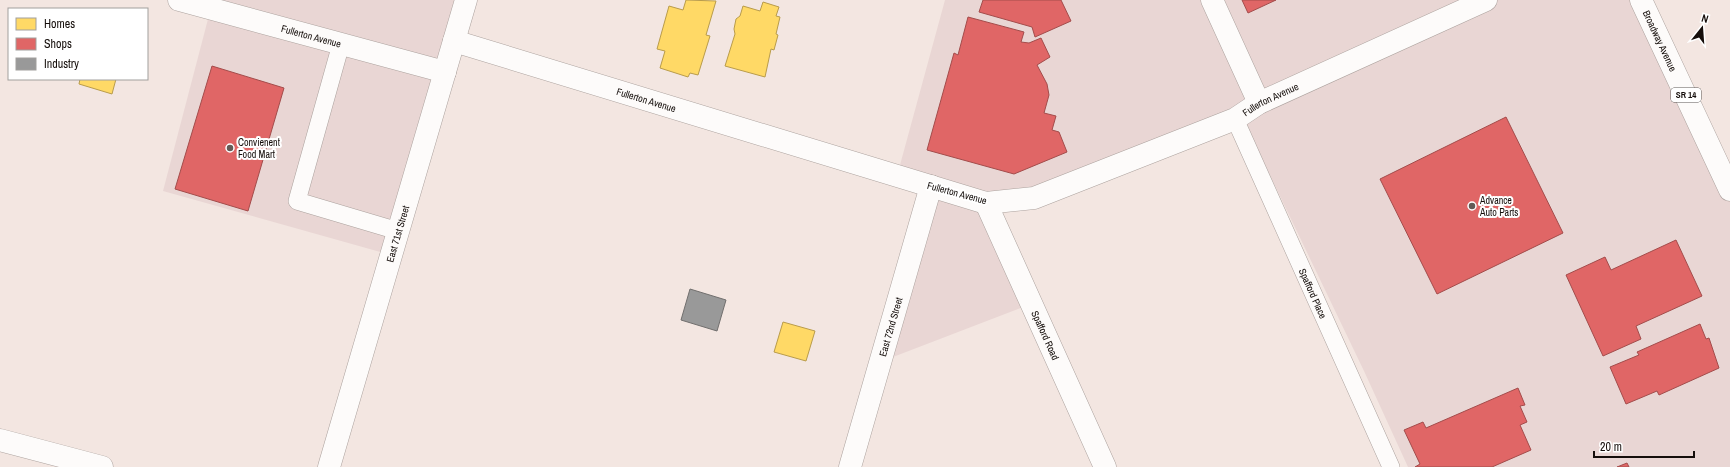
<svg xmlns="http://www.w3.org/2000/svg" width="1730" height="467" font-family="'Archivo Narrow',sans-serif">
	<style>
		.commercial { fill: #e9d6d4 }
		.homes { fill: #ffd966; stroke: #b99c4b }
		.shops { fill: #e06666; stroke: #a34c4b }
		.industry { fill: #999; stroke: #716f6e }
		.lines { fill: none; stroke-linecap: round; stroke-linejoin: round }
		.lane-casing { stroke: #aca29e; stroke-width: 18 }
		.street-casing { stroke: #aca29e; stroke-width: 23 }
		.secondary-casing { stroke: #aca29e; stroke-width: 23 }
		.primary-casing { stroke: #aca29e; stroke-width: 23 }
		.lane { stroke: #fdfbfa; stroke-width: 17 }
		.street { stroke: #fdfbfa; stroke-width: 22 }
		.secondary { stroke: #fdfbfa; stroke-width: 22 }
		.primary { stroke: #fdfbfa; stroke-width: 22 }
		.poi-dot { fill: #635a56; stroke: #fff; stroke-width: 1.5 }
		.labels { text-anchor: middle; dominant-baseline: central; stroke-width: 4; stroke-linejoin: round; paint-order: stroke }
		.shield { fill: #fff; stroke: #5b5654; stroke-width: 1 }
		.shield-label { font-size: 9px; font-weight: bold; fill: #150e0b }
		.street-label { font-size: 10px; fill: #150e0b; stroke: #fff }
		.poi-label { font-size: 10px; fill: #150e0b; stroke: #fff; text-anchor: start }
	</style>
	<rect width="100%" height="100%" fill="#f3e6e1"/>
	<g class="commercial">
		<polygon points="213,0 466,0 391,255 163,191"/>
		<polygon points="945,0 1641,0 1730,190 1730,467 1408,467 1364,371 1241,115 986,203 1031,304 880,362 931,187 897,176"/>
	</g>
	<g class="homes">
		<polygon points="686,0 716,1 706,35 710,36 698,75 690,73 688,77 660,68 665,51 657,49 669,6 683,10"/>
		<polygon points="763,2 779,7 776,16 780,17 776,34 778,35 774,50 771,49 765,77 725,66 735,34 734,29 736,19 740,16 743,6 760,11"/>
		<polygon points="80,79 116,79 112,94 79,84"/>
		<polygon points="783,322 815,331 806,361 774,352"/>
	</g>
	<g class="shops">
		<polygon points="983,0 1061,0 1071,21 1035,37 1032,27 979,12"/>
		<polygon points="1242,0 1276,0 1248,13"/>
		<polygon points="968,17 1024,32 1021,42 1029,43 1041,38 1050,57 1037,65 1047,84 1049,95 1044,113 1056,116 1052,130 1059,132 1067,152 1014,174 927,150 954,53 958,55"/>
		<polygon points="212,66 284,88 248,211 175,189"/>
		<polygon points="1506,117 1563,233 1437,294 1380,179"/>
		<polygon points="1676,240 1702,296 1636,326 1641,339 1603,356 1566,275 1605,257 1611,270"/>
		<polygon points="1700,324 1706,339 1709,338 1719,368 1659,395 1657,391 1626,404 1610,367 1639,355 1637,352"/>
		<polygon points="1518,388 1525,405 1520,406 1527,422 1520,425 1531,450 1492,467 1415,467 1420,464 1404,430 1423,422 1426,428"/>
		<polygon points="1627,463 1629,467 1617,467"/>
	</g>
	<polygon class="industry" points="690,289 726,300 717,331 681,320"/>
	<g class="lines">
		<g class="lane-casing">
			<g id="lane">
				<polyline points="341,44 297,201 398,231"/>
				<path id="s1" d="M 1235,119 L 1391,467"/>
			</g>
		</g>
		<g class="street-casing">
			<g id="street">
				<path id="s2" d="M 179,0 L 445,72"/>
				<polyline points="1212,0 1259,103"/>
				<path id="s3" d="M 454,41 L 986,203 L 1034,198 L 1235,119 L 1259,103 L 1486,0"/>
				<path id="s4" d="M 986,203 L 1105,467"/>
				<polyline points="0,440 102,467"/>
				<path id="s5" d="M 850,467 L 931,186"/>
			</g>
		</g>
		<g class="secondary-casing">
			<g id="secondary">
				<path id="s6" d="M 329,467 L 466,0"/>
			</g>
		</g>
		<g class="primary-casing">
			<g id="primary">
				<path id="s7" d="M 1641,0 L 1730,190"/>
			</g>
		</g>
		<use href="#lane" class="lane"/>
		<use href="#street" class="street"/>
		<use href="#secondary" class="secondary"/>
		<use href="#primary" class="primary"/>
	</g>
	<g class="poi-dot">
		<circle cx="230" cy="148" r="4"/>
		<circle cx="1472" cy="206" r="4"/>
	</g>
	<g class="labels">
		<rect class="shield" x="1671" y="88" width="30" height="14" rx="3"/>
		<g class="shield-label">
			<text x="1686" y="95">SR 14</text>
		</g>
		<g class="street-label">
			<text stroke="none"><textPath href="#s2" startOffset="137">Fullerton Avenue</textPath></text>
			<text stroke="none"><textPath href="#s7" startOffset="45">Broadway Avenue</textPath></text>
			<text stroke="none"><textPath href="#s3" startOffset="201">Fullerton Avenue</textPath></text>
			<text stroke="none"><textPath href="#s3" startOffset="861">Fullerton Avenue</textPath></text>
			<text transform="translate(957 193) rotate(15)">Fullerton Avenue</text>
			<text stroke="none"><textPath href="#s6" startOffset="243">East 71st Street</textPath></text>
			<text stroke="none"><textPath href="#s1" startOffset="191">Spafford Place</textPath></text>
			<text stroke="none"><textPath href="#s5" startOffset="146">East 72nd Street</textPath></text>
			<text stroke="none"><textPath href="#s4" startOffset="145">Spafford Road</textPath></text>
		</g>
		<g class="poi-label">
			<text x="238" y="142">Convienent<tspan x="238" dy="12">Food Mart</tspan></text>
			<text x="1480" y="200">Advance<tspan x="1480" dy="12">Auto Parts</tspan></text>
		</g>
	</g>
	<rect x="8" y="8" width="140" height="72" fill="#ffffff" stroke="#a19f9d"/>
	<rect x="16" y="18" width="20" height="12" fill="#ffd966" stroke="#a19f9d"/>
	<text x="44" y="28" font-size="12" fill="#150e0b">Homes</text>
	<rect x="16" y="38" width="20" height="12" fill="#e06666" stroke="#a19f9d"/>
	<text x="44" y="48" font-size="12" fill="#150e0b">Shops</text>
	<rect x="16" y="58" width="20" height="12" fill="#999999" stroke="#a19f9d"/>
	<text x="44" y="68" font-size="12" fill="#150e0b">Industry</text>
	<g transform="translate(1702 28) rotate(17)" stroke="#ffffff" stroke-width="3" paint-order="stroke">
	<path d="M0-3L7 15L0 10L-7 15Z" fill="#150e0b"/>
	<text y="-6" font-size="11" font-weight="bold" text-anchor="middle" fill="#150e0b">N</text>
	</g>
	<path d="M1594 451v6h100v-6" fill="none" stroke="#150e0b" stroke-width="2"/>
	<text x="1600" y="451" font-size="12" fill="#150e0b" stroke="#ffffff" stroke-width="3" paint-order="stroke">20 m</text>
</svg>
